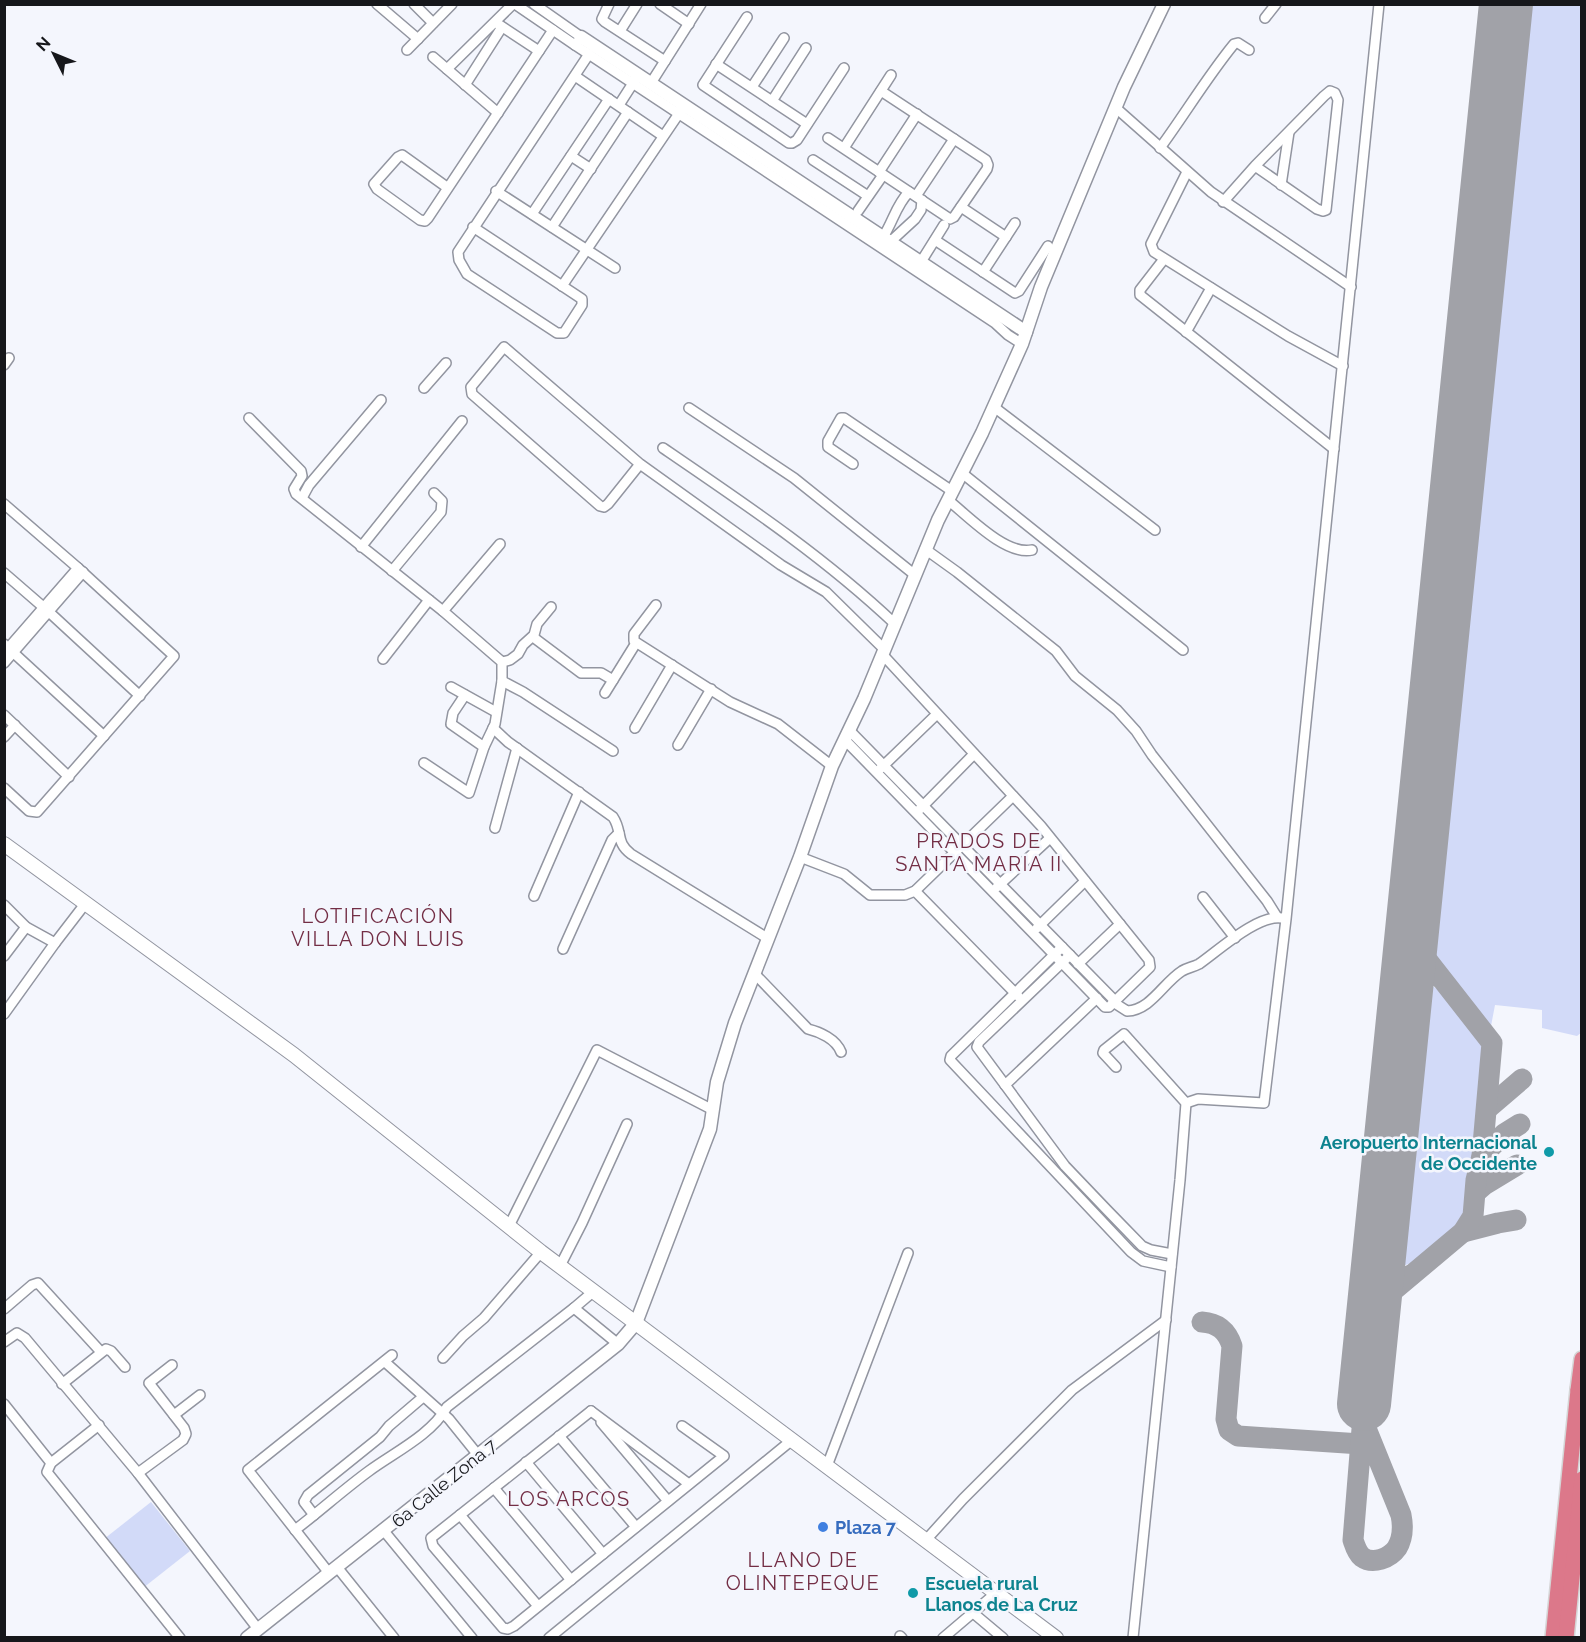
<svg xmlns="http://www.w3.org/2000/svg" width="1586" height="1642" font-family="Raleway,sans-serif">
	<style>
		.green { fill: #d2daf8 }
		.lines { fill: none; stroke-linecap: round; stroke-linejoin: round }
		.taxiway { stroke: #a1a2a8; stroke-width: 21 }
		.runway { stroke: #a1a2a8; stroke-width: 54 }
		.minor-casing { stroke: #9295a0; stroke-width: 12 }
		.tertiary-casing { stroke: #9295a0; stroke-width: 15 }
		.secondary-casing { stroke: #9295a0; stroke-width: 16 }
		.trunk-casing { stroke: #d5d5d6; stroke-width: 18 }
		.minor { stroke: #fff; stroke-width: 9 }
		.tertiary { stroke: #fff; stroke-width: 12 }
		.secondary { stroke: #fff; stroke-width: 14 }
		.trunk { stroke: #dc788a; stroke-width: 15 }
		.culture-dot { fill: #0f9aa8; stroke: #f4f6fd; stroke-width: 2 }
		.shop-dot { fill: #3f7fe0; stroke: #f4f6fd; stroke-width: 2 }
		.labels { text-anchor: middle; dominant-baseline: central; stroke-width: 5; stroke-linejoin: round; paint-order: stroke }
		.culture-label { font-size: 18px; font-weight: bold; fill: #0d838f; stroke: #f4f6fd; text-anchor: end }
		.street-label { font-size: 18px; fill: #16171b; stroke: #f4f6fd }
		.shop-label { font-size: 18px; font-weight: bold; fill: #366cbe; stroke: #f4f6fd; text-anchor: start }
		.neighbourhood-label { font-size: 20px; letter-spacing: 1.5px; fill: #732e45; stroke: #f4f6fd }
	</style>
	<rect width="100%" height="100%" fill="#f4f6fd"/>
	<g class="green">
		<polygon points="1519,5 1581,5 1582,1032 1577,1036 1542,1028 1542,1010 1495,1005 1491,1026 1431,957 1425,946 1425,927"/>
		<path d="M 1430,985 C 1443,989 1475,1029 1480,1042 C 1482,1047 1482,1052 1483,1056 L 1466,1210 L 1453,1229 L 1411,1263 L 1403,1266 L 1395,1261 L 1392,1254 L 1418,995 L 1423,989 Z"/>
		<polygon points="151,1502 190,1551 143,1588 104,1539"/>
	</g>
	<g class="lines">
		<g class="taxiway">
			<path d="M 1406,999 C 1409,985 1413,973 1428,971 L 1439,977"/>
			<polyline points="1487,1109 1522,1079"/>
			<polyline points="1482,1156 1504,1134 1520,1124"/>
			<polyline points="1476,1192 1484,1185 1517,1165"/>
			<polyline points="1463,1232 1498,1223 1516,1220"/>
			<path d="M 1380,1249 C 1384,1263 1387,1272 1400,1279 L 1411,1275"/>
			<path d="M 1202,1322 C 1218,1323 1227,1331 1232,1346 L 1226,1419 L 1229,1430 L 1238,1436 L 1361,1444"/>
			<polyline points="1374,1322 1377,1307 1382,1300 1463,1232 1473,1216 1476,1180 1482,1156 1492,1043 1420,951 1414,929 1415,904"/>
			<path d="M 1363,1421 L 1401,1515 C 1403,1525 1403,1538 1397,1548 C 1390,1558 1373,1565 1362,1557 C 1357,1553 1355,1546 1353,1540 L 1364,1404"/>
		</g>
		<polyline class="runway" points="1364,1404 1506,4"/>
		<g class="minor-casing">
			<g id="minor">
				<polyline points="377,4 418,39"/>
				<polyline points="414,4 433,23"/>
				<polyline points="515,4 575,45 581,37 534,4"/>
				<polyline points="609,4 602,19 605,22 665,61"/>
				<polyline points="660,4 689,24"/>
				<polyline points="747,17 703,85 789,143 792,143 797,140 844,68"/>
				<polyline points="1265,18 1276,4"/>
				<polyline points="498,24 539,51"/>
				<polyline points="620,31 637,4"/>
				<polyline points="575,45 995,323 1008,335 1022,344"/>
				<polyline points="407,50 452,4"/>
				<polyline points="433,57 498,113"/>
				<polyline points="716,64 807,124"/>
				<polyline points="447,69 513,4"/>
				<polyline points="575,76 663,136"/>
				<polyline points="651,83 701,4"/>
				<polyline points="465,85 502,27"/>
				<polyline points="752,87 784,38"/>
				<polyline points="772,101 806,48"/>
				<polyline points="619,105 635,80"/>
				<polyline points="1116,108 1211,192 1351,287"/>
				<polyline points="828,138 950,219 954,217 987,169 988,165 986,160 881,91"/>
				<polyline points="844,148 891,75"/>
				<path d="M 1160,148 C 1185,114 1207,77 1234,44 L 1238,43 L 1249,50"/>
				<polyline points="571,156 591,169"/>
				<polyline points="813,160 868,196"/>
				<polyline points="879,172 917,114"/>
				<polyline points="1187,172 1151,244 1154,252 1288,336 1343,366"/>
				<polyline points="1281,185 1289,132"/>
				<polyline points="448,188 402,155 398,157 374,184 377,189 420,220 425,221 428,218 553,30"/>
				<polyline points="496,191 615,268"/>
				<polyline points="916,196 954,139"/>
				<polyline points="1223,202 1255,166 1324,96 1330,91 1335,93 1338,100 1326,210 1323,211 1317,209 1255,166"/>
				<polyline points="961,207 1006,237"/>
				<polyline points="858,211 883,175"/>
				<polyline points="532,214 609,99"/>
				<polyline points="473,227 582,299 582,305 564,333 557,333 467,274 459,260 458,252 589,54"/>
				<polyline points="552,227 628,112"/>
				<path d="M 883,237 C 893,222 896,205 909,192"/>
				<polyline points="935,240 1015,293 1019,291 1048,246"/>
				<polyline points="890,242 915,219 921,210 922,200"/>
				<polyline points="924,257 944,225"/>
				<polyline points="1164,259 1140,290 1140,295 1334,449"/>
				<polyline points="983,272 1015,223"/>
				<polyline points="562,286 682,109"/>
				<polyline points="1186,332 1211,288"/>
				<polyline points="4,365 9,358"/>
				<polyline points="424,388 446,363"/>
				<polyline points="994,407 1155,530"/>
				<polyline points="689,408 794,478 915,575"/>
				<polyline points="249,418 301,471 302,476 294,489 296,494 443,611 502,662 502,681 495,724 484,747 469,793 424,763"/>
				<path d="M 663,448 C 745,504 823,556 895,624"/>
				<polyline points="640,464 608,504 604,507 600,506 472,394 471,387 504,347 640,464 781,565 826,592 885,650"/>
				<polyline points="853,464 828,447 828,441 841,418 844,418 952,491"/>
				<polyline points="962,473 1183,650"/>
				<polyline points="302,498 309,485 381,400"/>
				<path d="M 948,500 C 968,516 1006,556 1032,550"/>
				<polyline points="4,504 78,568 174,656 37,812 29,811 4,788"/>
				<polyline points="361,547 462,421"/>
				<polyline points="925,549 957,572 1056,651 1075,676 1117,710 1136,731 1152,755 1267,901 1277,917"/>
				<polyline points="392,571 441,512 442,501 434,493"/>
				<polyline points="4,573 49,612 140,696"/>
				<polyline points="656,605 634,634 634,641 730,702 778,724 832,766"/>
				<polyline points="443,611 500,544"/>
				<polyline points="533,637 581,673 601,673 613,680"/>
				<polyline points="4,644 104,736"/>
				<polyline points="4,653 78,568"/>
				<polyline points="383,659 429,600"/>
				<polyline points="502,662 510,660 518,654 523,645 534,635 537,624 551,607"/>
				<polyline points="4,663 83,572"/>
				<polyline points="502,681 523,692 613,751"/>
				<polyline points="451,687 496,712"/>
				<polyline points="605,693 636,643"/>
				<polyline points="465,695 453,713 451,724 484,747"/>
				<polyline points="4,715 69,777"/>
				<path d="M 493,728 L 508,742 L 613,817 C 623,832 615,842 631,854 L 767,938"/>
				<polyline points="635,728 672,665"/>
				<polyline points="849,730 1115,1001"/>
				<polyline points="4,737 15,725"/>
				<polyline points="845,740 1105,1007 1109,1007 1150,967 1149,960 1041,826 883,655"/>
				<polyline points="678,745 711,689"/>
				<polyline points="880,769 937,714"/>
				<polyline points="920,809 974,754"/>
				<polyline points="495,828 517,748"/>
				<polyline points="800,857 844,874 870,895 905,895 915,891 1013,796"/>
				<polyline points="997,887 1050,838"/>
				<polyline points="915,891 1018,996"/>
				<polyline points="534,896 579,792"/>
				<polyline points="1203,897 1235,938"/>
				<polyline points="4,905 26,927 55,943"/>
				<polyline points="1037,928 1085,881"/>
				<polyline points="1062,947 951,1056 950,1060 1131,1252 1143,1261 1171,1267"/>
				<polyline points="563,949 612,840 619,833"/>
				<polyline points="1070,955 979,1042 977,1047 1065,1166 1107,1210 1142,1246 1151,1250 1172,1254"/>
				<polyline points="4,956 26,927"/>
				<polyline points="1078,964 1120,924"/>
				<path d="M 754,973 L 808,1029 C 820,1032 836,1039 841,1052"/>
				<path d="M 1113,1002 L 1127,1011 C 1151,1010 1163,983 1182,971 C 1187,968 1193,967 1199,964 C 1219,950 1258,914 1282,918"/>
				<polyline points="4,1014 55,943 85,904"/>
				<polyline points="1116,1067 1103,1053 1104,1050 1124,1034 1186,1103 1180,1180 1133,1638"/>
				<polyline points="1005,1085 1097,998"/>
				<polyline points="1186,1103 1198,1099 1264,1103 1286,919 1379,4"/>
				<polyline points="509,1226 597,1050 713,1110"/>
				<polyline points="560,1266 582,1223 627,1124"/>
				<polyline points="594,1291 574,1308 618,1344"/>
				<polyline points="4,1309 32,1285 38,1283 101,1352"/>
				<polyline points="4,1342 17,1333 25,1338 138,1473 258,1629"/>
				<polyline points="443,1358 463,1336 484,1318 541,1252"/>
				<polyline points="385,1362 449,1419 478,1455"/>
				<polyline points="62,1384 106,1349 111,1351 125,1367"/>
				<polyline points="4,1404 51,1463"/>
				<polyline points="591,1411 431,1538 433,1546 503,1628 508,1629 514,1626 724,1456 682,1426"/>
				<polyline points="591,1411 689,1484"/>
				<polyline points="174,1415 200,1395"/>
				<polyline points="601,1422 668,1501"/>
				<polyline points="99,1425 51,1463 47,1472 180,1638"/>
				<polyline points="559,1436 636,1527"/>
				<polyline points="526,1462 603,1554"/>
				<polyline points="827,1466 908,1253"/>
				<polyline points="138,1473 183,1440 186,1434 184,1428 149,1383 172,1365"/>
				<polyline points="494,1488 571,1580"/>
				<polyline points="314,1515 304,1502 308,1495 380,1437 389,1426 423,1397"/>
				<polyline points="460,1515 538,1606"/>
				<path d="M 295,1530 C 320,1511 343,1490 369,1471 C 395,1452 431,1435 447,1407 L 574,1308"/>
				<polyline points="384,1531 472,1638"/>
				<polyline points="926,1540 963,1499 1072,1390 1166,1320"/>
				<polyline points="337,1567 394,1638"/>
				<polyline points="329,1573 248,1470 392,1355"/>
				<polyline points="972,1612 1003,1638"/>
				<polyline points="900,1636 902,1638"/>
				<polyline points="549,1638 792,1440"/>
				<polyline points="943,1638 996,1593"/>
			</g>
		</g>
		<g class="tertiary-casing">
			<g id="tertiary">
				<polyline points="581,37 1026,332"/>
				<polyline points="247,1638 618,1344 636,1323 710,1129 717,1082 735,1023 800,857 832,766 864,699 938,520 982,433 1022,344 1041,287 1124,87 1164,4"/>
			</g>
		</g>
		<g class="secondary-casing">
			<polyline id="secondary" points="4,844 294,1055 541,1252 1056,1638"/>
		</g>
		<g class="trunk-casing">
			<g id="trunk">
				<polyline points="1582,1359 1578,1390 1582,1395"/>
				<polyline points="1553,1638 1578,1390"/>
				<polyline points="1566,1638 1582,1479"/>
			</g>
		</g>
		<use href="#minor" class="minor"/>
		<use href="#tertiary" class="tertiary"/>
		<use href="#secondary" class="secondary"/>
		<use href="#trunk" class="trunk"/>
	</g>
	<g class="culture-dot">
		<circle cx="1549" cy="1152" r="6"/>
		<circle cx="913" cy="1593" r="6"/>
	</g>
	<circle class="shop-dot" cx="823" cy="1527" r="6"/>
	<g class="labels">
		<g class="culture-label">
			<text x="1537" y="1142">Aeropuerto Internacional<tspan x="1537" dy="21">de Occidente</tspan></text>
			<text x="925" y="1583" text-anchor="start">Escuela rural<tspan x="925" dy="21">Llanos de La Cruz</tspan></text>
		</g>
		<g class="street-label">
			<text transform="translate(444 1483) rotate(-39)">6a Calle Zona 7</text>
		</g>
		<g class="shop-label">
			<text x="835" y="1527">Plaza 7</text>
		</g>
		<g class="neighbourhood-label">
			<text x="979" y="841">PRADOS DE<tspan x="979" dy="23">SANTA MARIA II</tspan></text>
			<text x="378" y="916">LOTIFICACIÓN<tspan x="378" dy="23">VILLA DON LUIS</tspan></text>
			<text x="569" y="1499">LOS ARCOS</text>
			<text x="803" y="1560">LLANO DE<tspan x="803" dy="23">OLINTEPEQUE</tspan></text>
		</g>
	</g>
	<rect width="1586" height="1642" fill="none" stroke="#16171b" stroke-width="12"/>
	<g transform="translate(54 54) rotate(313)" stroke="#f4f6fd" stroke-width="4.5" paint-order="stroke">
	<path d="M0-4.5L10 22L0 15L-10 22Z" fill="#16171b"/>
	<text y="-9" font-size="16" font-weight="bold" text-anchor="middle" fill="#16171b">N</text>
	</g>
</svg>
